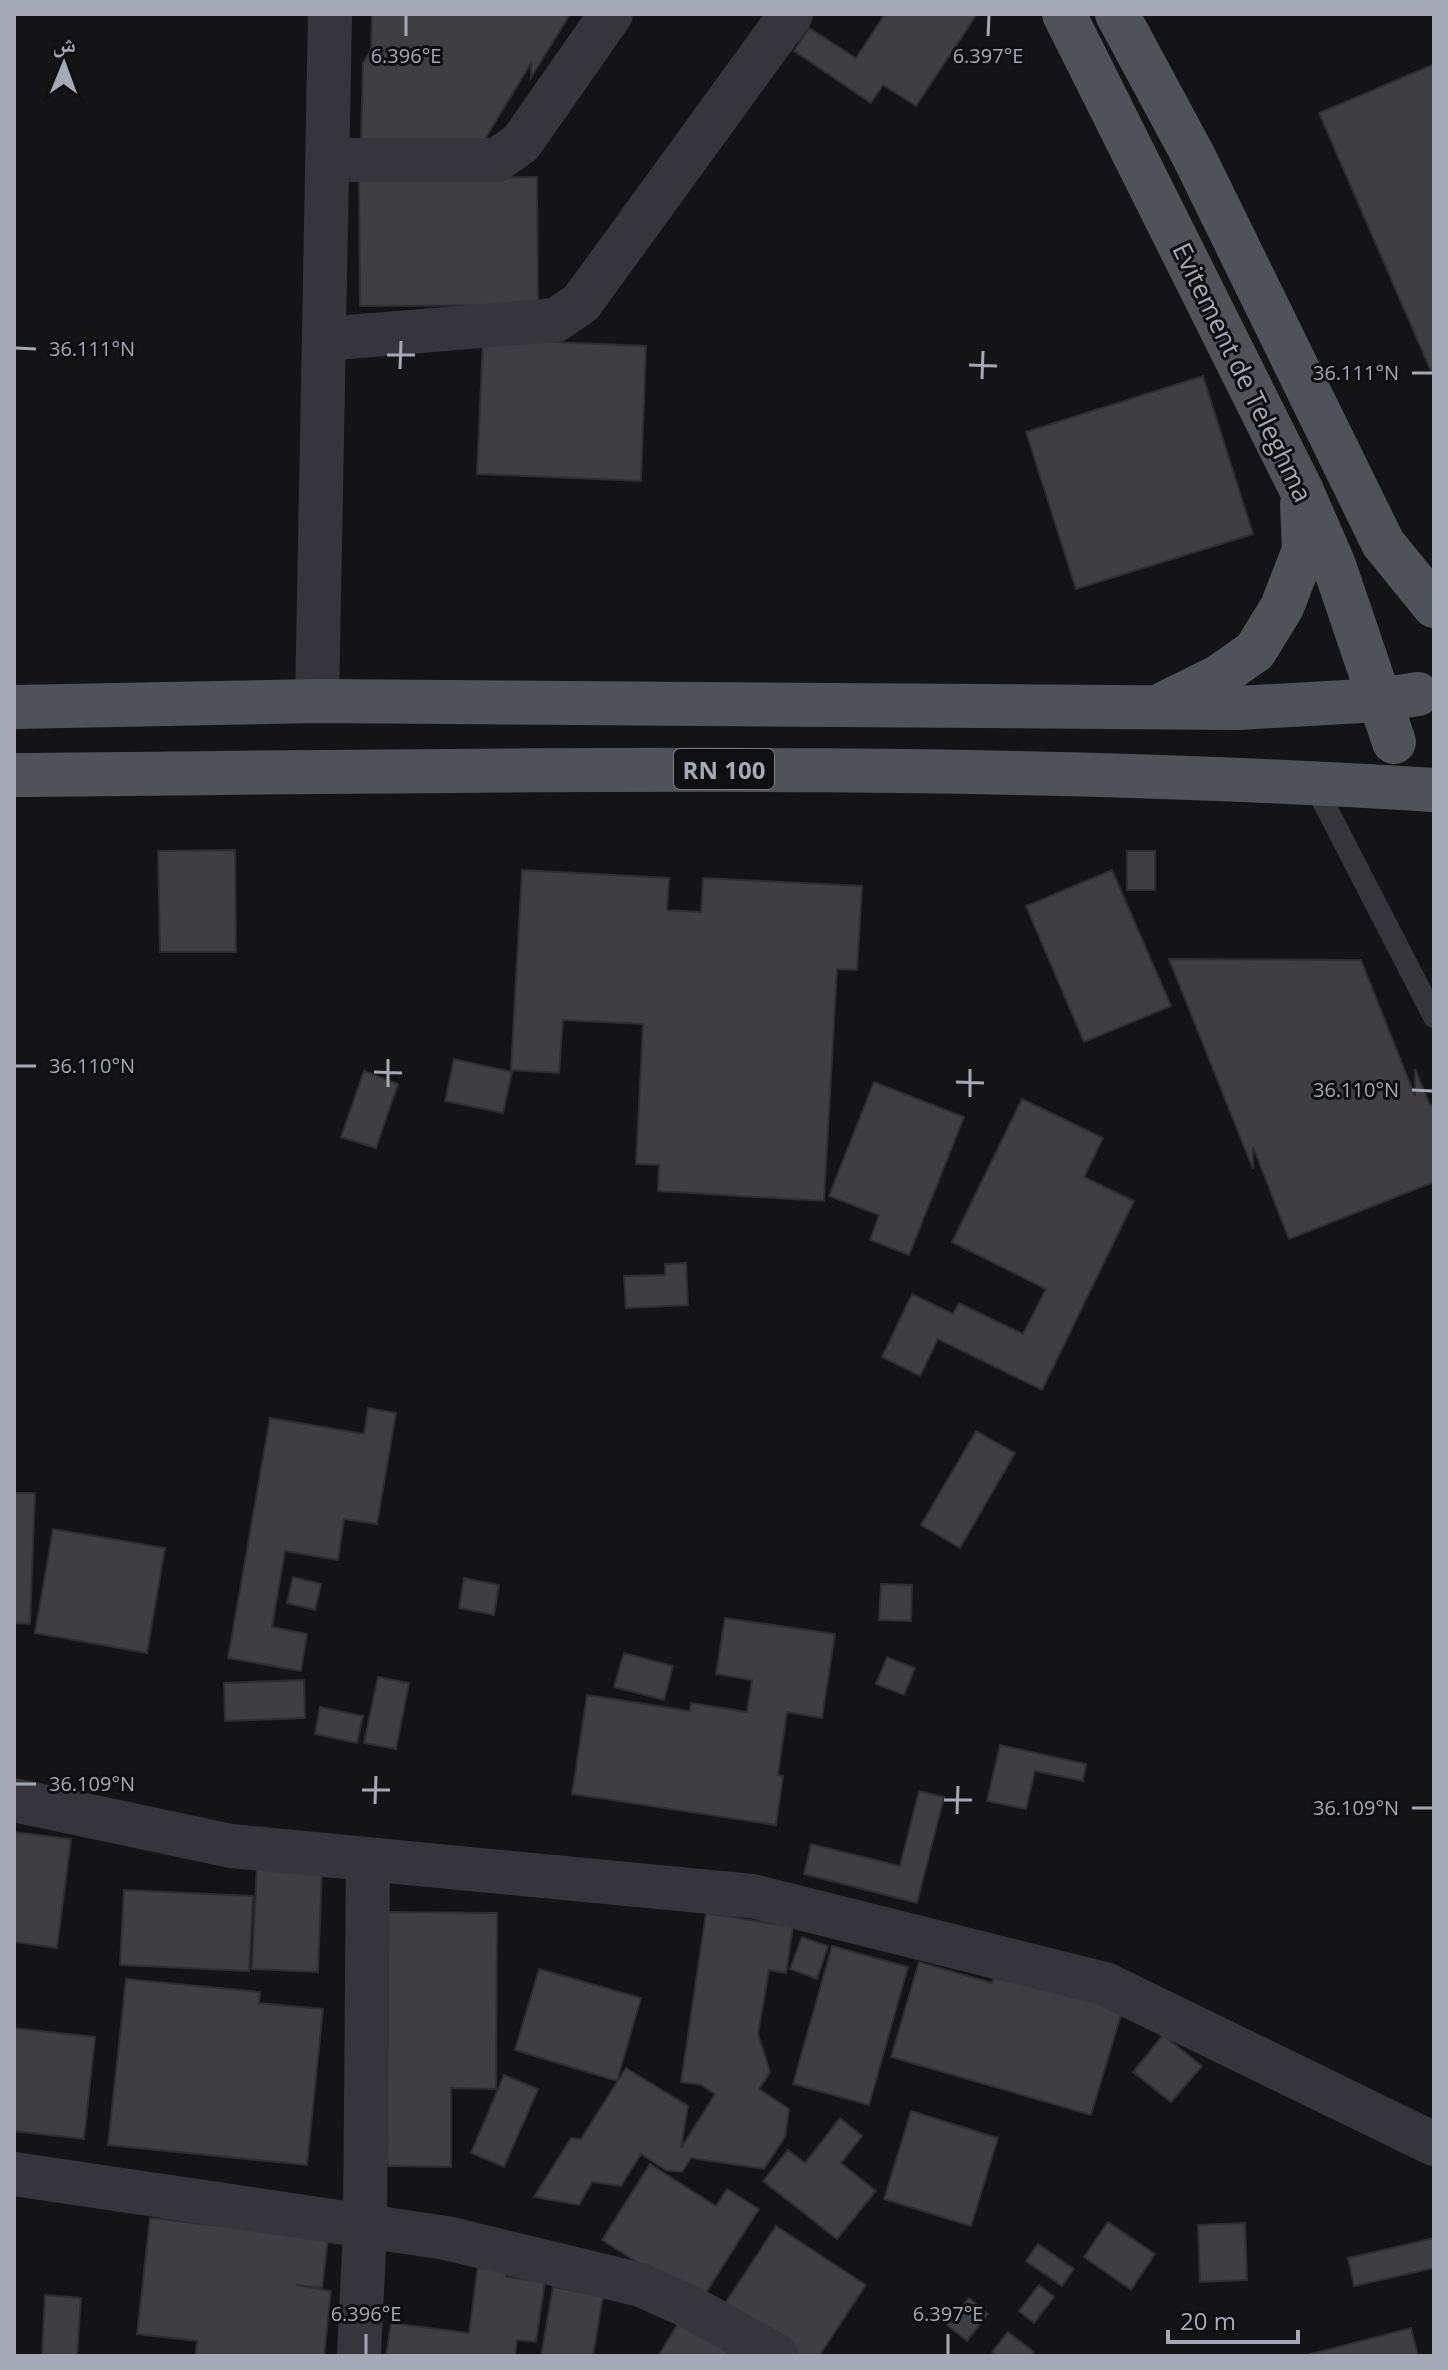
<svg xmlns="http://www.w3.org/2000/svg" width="1448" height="2370" font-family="'Open Sans','Noto Naskh Arabic',sans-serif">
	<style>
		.building { fill: #3e3e43; stroke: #2e2e32; stroke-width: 2 }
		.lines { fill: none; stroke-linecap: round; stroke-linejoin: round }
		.lane { stroke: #35353b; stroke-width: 22 }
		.street { stroke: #35353b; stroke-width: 44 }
		.primary { stroke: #50525a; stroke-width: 44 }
		.ticks { fill: none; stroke: #a5a9b7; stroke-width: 3 }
		.labels { text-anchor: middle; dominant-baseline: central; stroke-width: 6; stroke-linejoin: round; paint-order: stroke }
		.shield { fill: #0f0f11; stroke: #787b85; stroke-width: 2 }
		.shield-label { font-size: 24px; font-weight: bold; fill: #a5a9b7 }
		.street-label { font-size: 26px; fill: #a5a9b7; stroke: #0f0f11 }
		.ticks-label { font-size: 20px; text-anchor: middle; fill: #a5a9b7; stroke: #0f0f11; stroke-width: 6; stroke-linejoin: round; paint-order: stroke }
	</style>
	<rect width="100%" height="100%" fill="#141416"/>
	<g class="building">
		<polygon points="372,14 570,14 531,78 531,63 482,144 361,140 363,63 371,50"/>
		<polygon points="885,14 977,14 916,106 883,85 871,103 794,51 809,28 856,58"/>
		<polygon points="1432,65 1434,67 1434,378 1319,113"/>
		<polygon points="537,177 538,305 360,306 359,178"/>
		<polygon points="483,339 646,346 641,481 477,474"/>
		<polygon points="1203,376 1253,534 1076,589 1026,432"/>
		<polygon points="235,850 236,952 160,952 158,851"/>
		<rect x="1127" y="851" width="28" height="39"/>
		<polygon points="522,870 669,878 667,910 701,912 703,878 862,886 857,970 837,969 824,1201 658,1191 659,1165 636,1164 643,1024 563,1020 559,1073 511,1070"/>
		<polygon points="1112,870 1171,1006 1084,1042 1026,906"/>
		<polygon points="1169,959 1361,960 1415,1096 1415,1069 1430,1105 1434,1105 1434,1182 1289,1239 1253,1147 1253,1169"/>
		<polygon points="454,1059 512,1072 503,1113 445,1101"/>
		<polygon points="364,1071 398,1084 376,1148 341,1137"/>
		<polygon points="874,1082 964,1117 909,1255 870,1240 879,1215 829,1196"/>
		<polygon points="1022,1099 1103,1138 1084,1177 1134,1201 1042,1390 938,1339 920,1376 882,1357 912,1294 953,1314 959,1303 1023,1334 1046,1289 952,1242"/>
		<polygon points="686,1263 688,1305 626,1308 624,1276 665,1275 665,1264"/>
		<polygon points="368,1408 396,1413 377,1524 344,1519 338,1560 285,1551 272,1627 307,1634 301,1671 228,1658 270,1418 364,1434"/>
		<polygon points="976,1431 1015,1453 960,1548 921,1525"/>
		<polygon points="14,1493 35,1493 30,1624 14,1623"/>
		<polygon points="53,1529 165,1548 147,1653 35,1633"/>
		<polygon points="293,1577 321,1584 315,1610 287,1603"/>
		<polygon points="464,1578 499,1585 494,1615 459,1608"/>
		<polygon points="881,1584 912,1585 911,1621 879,1620"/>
		<polygon points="725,1618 835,1634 822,1718 787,1712 778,1775 783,1776 776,1825 572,1794 587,1695 690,1711 691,1703 747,1712 752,1680 716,1674"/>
		<polygon points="624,1653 673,1666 664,1700 614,1687"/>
		<polygon points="887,1657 915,1668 904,1695 876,1684"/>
		<polygon points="378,1677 409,1683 396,1749 364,1743"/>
		<polygon points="304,1680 305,1718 225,1721 224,1683"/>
		<polygon points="320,1707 363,1716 357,1743 315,1734"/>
		<polygon points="1000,1745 1086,1764 1083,1781 1035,1771 1026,1809 987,1801"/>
		<polygon points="919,1791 944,1797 917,1903 804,1874 811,1844 900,1866"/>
		<polygon points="14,1832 71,1839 57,1948 14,1942"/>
		<polygon points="257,1865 322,1868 318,1972 252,1969"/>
		<polygon points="124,1890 253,1896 249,1971 120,1965"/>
		<polygon points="388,1912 497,1913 496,2089 451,2088 451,2167 387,2166"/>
		<polygon points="706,1913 793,1927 786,1973 769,1970 758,2034 770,2072 759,2089 789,2109 785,2137 764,2169 691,2158 682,2172 666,2170 641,2154 621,2186 592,2182 579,2205 534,2197 571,2138 581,2139 626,2068 688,2106 681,2148 715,2094 701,2085 681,2082"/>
		<polygon points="802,1937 828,1946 817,1979 790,1969"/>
		<polygon points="832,1946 908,1967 869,2105 793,2084"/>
		<polygon points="919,1962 992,1983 997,1968 1124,2005 1091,2115 891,2057"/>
		<polygon points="539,1969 641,1998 617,2081 515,2050"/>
		<polygon points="126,1979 260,1992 259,2003 323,2009 307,2165 108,2145"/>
		<polygon points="14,2028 95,2037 84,2139 14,2131"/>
		<polygon points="1163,2035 1202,2066 1171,2102 1133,2072"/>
		<polygon points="504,2075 538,2089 504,2167 471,2153"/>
		<polygon points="911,2111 998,2138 971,2226 884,2199"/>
		<polygon points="840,2118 862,2136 841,2163 876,2191 837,2239 763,2181 788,2150 805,2163"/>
		<polygon points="650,2164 716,2206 727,2189 759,2209 700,2302 602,2240"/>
		<polygon points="150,2218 328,2238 322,2288 296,2285 331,2291 324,2356 195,2356 197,2341 137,2334"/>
		<polygon points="1108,2222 1155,2254 1131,2290 1084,2257"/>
		<polygon points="1245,2223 1247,2280 1200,2282 1198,2225"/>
		<polygon points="776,2226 866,2285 819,2356 790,2356 720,2311"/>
		<polygon points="1434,2238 1434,2268 1354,2286 1348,2258"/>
		<polygon points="1038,2244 1074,2269 1062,2286 1026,2261"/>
		<polygon points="479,2257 508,2261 506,2277 545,2282 536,2342 517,2340 515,2356 386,2356 391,2323 469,2333"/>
		<polygon points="1039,2285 1054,2297 1034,2323 1019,2311"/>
		<polygon points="553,2287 603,2296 593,2356 541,2356"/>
		<polygon points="45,2295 81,2298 77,2356 42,2356"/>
		<polygon points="969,2298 988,2314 967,2341 947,2325"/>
		<polygon points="682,2317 731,2347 726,2356 658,2356"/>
		<polygon points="1411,2328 1418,2356 1303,2356"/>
		<polygon points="1008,2332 1034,2352 1031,2356 998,2356 992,2352"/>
	</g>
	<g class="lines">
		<polyline class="lane" points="1313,782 1434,1017"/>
		<g class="street">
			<polyline points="328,160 497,160 521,143 611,14"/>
			<polyline points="324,339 556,320 581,303 791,14"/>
			<polyline points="317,701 330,14"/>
			<polyline points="14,1800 231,1846 752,1896 1105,1984 1434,2144"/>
			<polyline points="14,2174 446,2238 641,2285 690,2307 777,2356"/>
			<polyline points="359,2356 365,2227 368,1859"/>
		</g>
		<g class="primary">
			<polyline points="1064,14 1301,489 1334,565 1394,742"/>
			<polyline points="1117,14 1193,155 1383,543 1434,606"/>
			<polyline points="1165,703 1218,677 1255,651 1282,607 1304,550 1302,504"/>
			<polyline points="14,707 317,701 1238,708 1380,700 1418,694"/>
			<path d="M 14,775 C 487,771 962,760 1434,790"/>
		</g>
	</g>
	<path class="ticks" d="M 406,36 L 406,16M 988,36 L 989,16M 16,348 L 36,349M 387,355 L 415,355M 969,365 L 997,366M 400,369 L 401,341M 1412,373 L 1432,373M 982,379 L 983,351M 16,1066 L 36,1066M 374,1072 L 402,1073M 956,1082 L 984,1083M 388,1087 L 388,1059M 1412,1090 L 1432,1091M 970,1097 L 970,1069M 16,1784 L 36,1784M 362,1790 L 390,1790M 944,1800 L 972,1800M 375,1804 L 376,1776M 1412,1808 L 1432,1808M 957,1814 L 958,1786M 366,2354 L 366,2334M 948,2354 L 948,2334"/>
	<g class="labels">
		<rect class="shield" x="674" y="749" width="100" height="40" rx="6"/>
		<g class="shield-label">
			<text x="724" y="769">RN 100</text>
		</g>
		<g class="street-label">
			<text transform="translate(1243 372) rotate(64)">Evitement de Teleghma</text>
		</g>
	</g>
	<g class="ticks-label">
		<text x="406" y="63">6.396°E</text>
		<text x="988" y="63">6.397°E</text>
		<text x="92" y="356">36.111°N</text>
		<text x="1356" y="380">36.111°N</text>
		<text x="92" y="1073">36.110°N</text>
		<text x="1356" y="1097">36.110°N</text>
		<text x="92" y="1791">36.109°N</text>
		<text x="1356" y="1815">36.109°N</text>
		<text x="366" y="2321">6.396°E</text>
		<text x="948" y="2321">6.397°E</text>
	</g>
	<rect width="1448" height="2370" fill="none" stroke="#a5a9b7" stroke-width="32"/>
	<g transform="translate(64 64) rotate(1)" stroke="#0f0f11" stroke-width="6" paint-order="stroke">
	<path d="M0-6L14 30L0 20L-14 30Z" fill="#a5a9b7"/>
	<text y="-12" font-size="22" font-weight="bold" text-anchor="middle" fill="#a5a9b7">ش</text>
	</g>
	<path d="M1168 2330v12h130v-12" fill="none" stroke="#a5a9b7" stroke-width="4"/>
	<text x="1180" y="2330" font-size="24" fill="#a5a9b7" stroke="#0f0f11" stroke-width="6" paint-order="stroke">20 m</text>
</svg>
